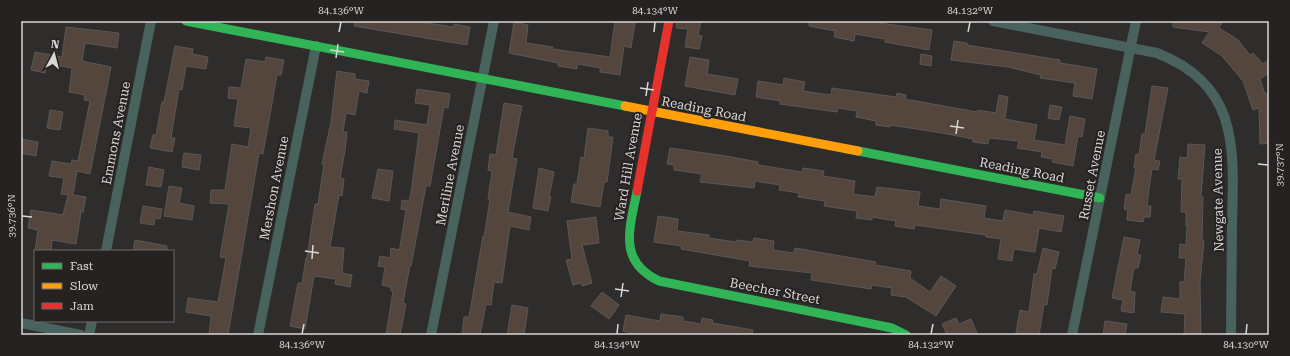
<svg xmlns="http://www.w3.org/2000/svg" width="1290" height="356" font-family="'Roboto Serif',serif">
	<style>
		.building { fill: #54463c; stroke: #595858 }
		.lines { fill: none; stroke-linecap: round; stroke-linejoin: round }
		.street { stroke: #4a625e; stroke-width: 10 }
		.fast { stroke: #30b455; stroke-width: 9 }
		.slow { stroke: #ff9f0a; stroke-width: 9 }
		.jam { stroke: #e5322d; stroke-width: 9 }
		.ticks { fill: none; stroke: #d9d7d6; stroke-width: 1.5 }
		.labels { text-anchor: middle; dominant-baseline: central; stroke-width: 4; stroke-linejoin: round; paint-order: stroke }
		.street-label { font-size: 13px; fill: #d9d7d6; stroke: #252221 }
		.neatline { fill: none; stroke: #d9d7d6; stroke-width: 1.5 }
		.ticks-label { font-size: 10px; text-anchor: middle; fill: #d9d7d6 }
	</style>
	<rect width="100%" height="100%" fill="#2e2d2c"/>
	<g class="building">
		<polygon points="355,21 414,21 454,27 454,24 470,27 467,45 354,26"/>
		<polygon points="615,21 635,23 631,48 624,46 620,75 600,72 600,68 577,64 577,69 558,66 558,63 509,53 514,22 528,25 526,43 553,47 552,49 610,57"/>
		<polygon points="677,21 701,21 698,35 702,36 699,49 685,47 688,29 676,28"/>
		<polygon points="809,21 865,21 932,30 929,50 885,42 885,39 855,34 854,41 834,37 835,31 809,26"/>
		<polygon points="1173,21 1223,21 1219,28 1237,39 1250,55 1253,53 1263,64 1269,60 1269,73 1260,79 1265,94 1269,93 1269,143 1260,144 1259,108 1253,110 1243,81 1222,56 1202,43 1209,32 1173,27"/>
		<polygon points="66,27 119,33 117,48 85,43 82,61 111,67 90,174 77,171 73,195 86,197 83,212 81,212 76,244 52,240 51,251 35,251 38,230 28,228 31,210 63,215 68,195 61,194 64,178 49,176 52,161 71,164 72,160 78,161 90,101 84,100 85,95 69,92 72,68 47,64 45,73 31,70 35,52 62,57"/>
		<polygon points="954,41 967,43 967,45 1060,60 1060,63 1097,69 1092,99 1073,96 1075,83 1040,78 1041,75 1008,67 951,60"/>
		<polygon points="175,46 193,49 192,54 208,57 206,69 186,66 182,90 179,89 171,138 175,138 172,152 150,148 153,135 156,135 162,102 164,102"/>
		<polygon points="921,54 932,56 931,66 920,64"/>
		<polygon points="266,57 284,60 281,75 277,75 263,154 259,153 228,335 209,335 211,316 186,312 188,298 218,302 226,258 220,257 229,204 210,203 211,190 225,190 232,144 248,147 251,128 234,126 238,99 228,98 229,87 241,88 246,59 265,62"/>
		<polygon points="690,57 709,60 707,74 738,79 735,95 685,86"/>
		<polygon points="337,71 355,74 355,79 369,81 367,93 359,91 355,115 346,113 343,132 347,132 345,151 340,178 344,179 342,196 339,195 330,247 344,248 342,273 352,275 350,287 335,284 336,279 314,276 305,329 290,326 298,283 302,283 306,258 307,258 315,204 318,204 324,164 322,164 331,122"/>
		<polygon points="784,78 805,82 803,91 831,95 832,88 896,97 897,93 906,95 905,99 977,112 978,110 996,113 999,95 1008,97 1005,119 1037,125 1034,140 1065,145 1070,116 1085,119 1082,137 1078,136 1073,166 1052,162 1053,159 1041,157 1042,152 1017,148 1019,141 989,138 988,144 973,142 973,139 942,133 890,125 890,127 876,125 876,121 856,117 857,111 838,108 837,112 780,104 780,101 756,97 758,81 783,85"/>
		<polygon points="1152,86 1168,88 1154,160 1160,161 1158,170 1152,169 1149,189 1147,206 1151,206 1150,217 1144,217 1143,222 1127,220 1128,210 1124,209 1126,194 1131,195 1136,168 1134,168 1136,154 1139,155 1142,134 1145,134"/>
		<polygon points="417,89 450,94 448,108 444,107 430,186 426,186 411,266 410,265 403,303 406,304 400,335 386,335 393,291 391,291 391,287 382,285 385,267 378,266 380,256 390,258 391,248 399,250 400,247 406,210 401,209 402,200 409,201 411,193 419,133 394,129 395,120 427,125 430,105 415,103"/>
		<polygon points="504,103 522,106 512,158 517,159 508,212 531,217 529,230 510,226 502,283 494,282 491,305 486,304 480,335 473,335 462,333 464,317 469,317 483,236 484,237 490,199 488,199 492,171 488,170 490,154 496,155"/>
		<polygon points="1050,105 1062,107 1059,120 1048,118"/>
		<polygon points="50,110 63,112 60,130 47,128"/>
		<polygon points="588,128 608,131 608,137 613,137 607,182 604,182 600,207 571,202 574,184 577,184 581,157 584,158"/>
		<polygon points="21,139 38,142 36,156 21,153"/>
		<polygon points="1188,144 1205,145 1201,197 1203,197 1202,241 1204,241 1200,282 1201,335 1184,335 1185,314 1161,312 1163,297 1180,299 1180,282 1184,282 1186,258 1179,258 1180,244 1186,245 1187,226 1186,226 1186,212 1181,212 1182,179 1178,179 1180,157 1187,158"/>
		<polygon points="670,148 726,156 758,162 758,165 802,172 803,168 824,171 823,176 855,181 853,194 875,197 877,187 920,192 918,206 940,209 941,199 986,206 984,218 1003,221 1005,210 1033,215 1034,211 1064,216 1061,232 1039,228 1035,252 1014,249 1012,261 998,259 1001,239 986,237 986,235 915,225 914,229 895,226 896,221 872,217 872,220 856,218 857,211 824,206 825,201 798,197 799,193 779,190 780,185 755,181 754,188 700,182 702,174 674,170 674,165 667,164"/>
		<polygon points="184,153 201,155 199,170 182,167"/>
		<polygon points="149,167 164,170 161,187 146,185"/>
		<polygon points="539,168 554,172 549,197 551,197 548,211 533,208"/>
		<polygon points="378,169 393,171 389,201 372,198"/>
		<polygon points="169,186 182,188 179,203 194,206 192,220 164,216"/>
		<polygon points="143,206 162,209 160,219 155,218 154,225 140,223"/>
		<polygon points="658,216 678,219 677,231 709,235 709,238 736,242 737,240 753,242 754,238 774,241 773,250 794,253 795,248 876,262 875,265 911,271 910,278 930,292 941,276 956,286 936,316 906,297 891,295 892,288 872,285 871,289 811,280 812,273 749,266 750,261 681,249 682,246 654,242"/>
		<polygon points="596,217 599,243 582,245 592,283 582,286 581,283 573,285 566,260 572,259 567,221"/>
		<polygon points="1124,237 1140,240 1137,255 1141,255 1138,268 1134,268 1130,291 1135,292 1134,313 1121,311 1123,300 1112,298"/>
		<polygon points="135,240 167,246 167,251 133,251"/>
		<polygon points="1043,248 1059,252 1055,269 1052,268 1047,305 1044,304 1039,335 1016,333 1020,310 1029,312 1034,274 1037,274"/>
		<polygon points="602,292 619,305 609,319 591,306"/>
		<polygon points="512,305 528,308 524,335 507,335"/>
		<polygon points="661,314 683,317 683,321 701,324 702,318 713,320 712,323 753,330 752,335 639,335 623,331 626,315 660,321"/>
		<polygon points="956,318 959,324 971,319 978,335 947,335 942,324"/>
		<polygon points="1105,321 1127,324 1125,335 1103,335"/>
	</g>
	<g class="lines">
		<g class="street">
			<path d="M 993,21 L 1157,53 C 1239,85 1234,148 1232,222 C 1232,260 1231,297 1231,335"/>
			<polyline points="106,251 151,21"/>
			<polyline points="21,323 81,335"/>
			<polyline points="89,335 92,321"/>
			<polyline points="258,335 316,46"/>
			<polyline points="431,335 494,21"/>
			<polyline points="1072,335 1136,21"/>
		</g>
		<g class="fast">
			<polyline points="186,21 625,106"/>
			<polyline points="858,151 1100,198"/>
			<path d="M 637,191 C 630,228 617,261 659,281 L 892,328 L 906,335"/>
		</g>
		<polyline class="slow" points="625,106 858,151"/>
		<polyline class="jam" points="637,191 669,21"/>
	</g>
	<path class="ticks" d="M 339,32 L 341,22M 654,32 L 655,22M 968,32 L 970,22M 330,50 L 344,52M 336,58 L 338,44M 640,88 L 654,90M 646,96 L 648,82M 950,126 L 964,128M 956,134 L 958,120M 1258,164 L 1268,165M 22,216 L 32,217M 305,251 L 319,253M 312,259 L 313,245M 615,289 L 629,291M 621,297 L 623,283M 302,334 L 304,324M 617,334 L 618,324M 931,334 L 933,324M 1246,334 L 1247,324"/>
	<g class="labels">
		<g class="street-label">
			<text transform="translate(704 109) rotate(11)">Reading Road</text>
			<text transform="translate(116 133) rotate(-79)">Emmons Avenue</text>
			<text transform="translate(628 167) rotate(-80)">Ward Hill Avenue</text>
			<text transform="translate(1022 170) rotate(11)">Reading Road</text>
			<text transform="translate(450 175) rotate(-79)">Meriline Avenue</text>
			<text transform="translate(1092 175) rotate(-79)">Russet Avenue</text>
			<text transform="translate(274 188) rotate(-79)">Mershon Avenue</text>
			<text transform="translate(1218 200) rotate(-91)">Newgate Avenue</text>
			<text transform="translate(775 291) rotate(11)">Beecher Street</text>
		</g>
	</g>
	<rect width="1290" height="356" fill="none" stroke="#252221" stroke-width="44"/>
	<rect x="34" y="250" width="140" height="72" fill="#252221" stroke="#6d6a69"/>
	<rect x="42" y="263" width="20" height="6" fill="#30b455" stroke="#6d6a69"/>
	<text x="70" y="270" font-size="12" fill="#d9d7d6">Fast</text>
	<rect x="42" y="283" width="20" height="6" fill="#ff9f0a" stroke="#6d6a69"/>
	<text x="70" y="290" font-size="12" fill="#d9d7d6">Slow</text>
	<rect x="42" y="303" width="20" height="6" fill="#e5322d" stroke="#6d6a69"/>
	<text x="70" y="310" font-size="12" fill="#d9d7d6">Jam</text>
	<g transform="translate(54 54) rotate(7)" stroke="#252221" stroke-width="3" paint-order="stroke">
	<path d="M0-3L7 15L0 10L-7 15Z" fill="#d9d7d6"/>
	<text y="-6" font-size="11" font-weight="bold" text-anchor="middle" fill="#d9d7d6">N</text>
	</g>
	<rect x="22" y="22" width="1246" height="312" class="neatline"/>
	<g class="ticks-label">
		<text x="341" y="14">84.136°W</text>
		<text x="655" y="14">84.134°W</text>
		<text x="970" y="14">84.132°W</text>
		<text transform="translate(1279 165) rotate(-90)" y="4">39.737°N</text>
		<text transform="translate(11 216) rotate(-90)" y="4">39.736°N</text>
		<text x="302" y="348">84.136°W</text>
		<text x="617" y="348">84.134°W</text>
		<text x="931" y="348">84.132°W</text>
		<text x="1246" y="348">84.130°W</text>
	</g>
</svg>
